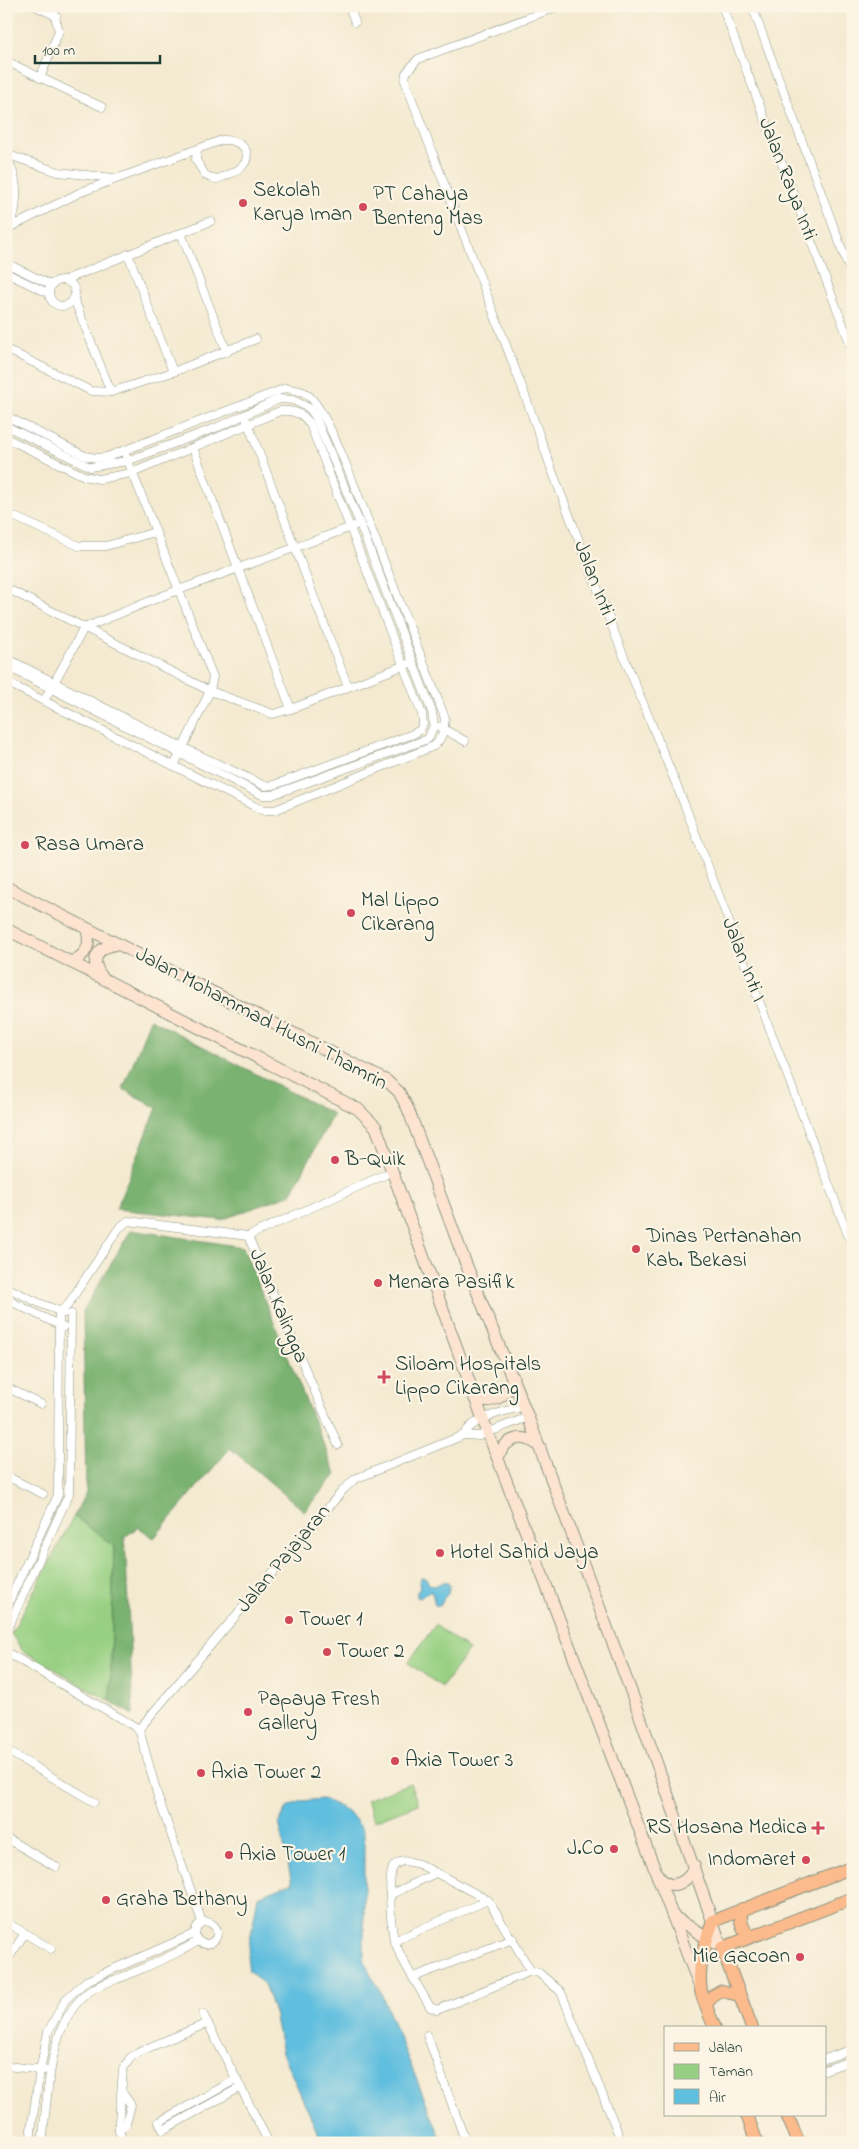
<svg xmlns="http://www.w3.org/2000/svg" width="859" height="2149" font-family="'Indie Flower',sans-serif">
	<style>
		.green { fill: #98d083; stroke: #5c865c }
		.forest { fill: #7ab271; stroke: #4c7852 }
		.water { fill: #60bede; stroke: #407e89 }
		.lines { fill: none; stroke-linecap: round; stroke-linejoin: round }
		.street-casing { stroke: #8a9482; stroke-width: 9 }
		.secondary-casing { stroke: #8a9482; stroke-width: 13 }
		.primary-casing { stroke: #8a9482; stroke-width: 14 }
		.street { stroke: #fff; stroke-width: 8 }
		.secondary { stroke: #fde4d1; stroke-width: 11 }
		.primary { stroke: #fbbb8c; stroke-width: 12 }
		.poi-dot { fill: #d1495b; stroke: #fcf5e5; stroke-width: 2 }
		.labels { text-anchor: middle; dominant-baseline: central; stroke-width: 4.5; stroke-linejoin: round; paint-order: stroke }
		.street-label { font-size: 21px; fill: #1f3d34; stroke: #fcf5e5 }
		.poi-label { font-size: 21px; fill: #1f3d34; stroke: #fcf5e5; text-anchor: start }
	</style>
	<rect width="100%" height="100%" fill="#fcf5e5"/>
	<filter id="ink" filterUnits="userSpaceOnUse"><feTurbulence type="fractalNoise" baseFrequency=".02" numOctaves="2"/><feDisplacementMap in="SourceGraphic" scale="10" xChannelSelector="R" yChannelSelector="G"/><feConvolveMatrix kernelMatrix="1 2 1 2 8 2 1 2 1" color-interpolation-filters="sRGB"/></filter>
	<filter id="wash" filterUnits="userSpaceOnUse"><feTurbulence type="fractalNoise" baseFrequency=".0096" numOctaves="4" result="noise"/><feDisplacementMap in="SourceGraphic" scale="20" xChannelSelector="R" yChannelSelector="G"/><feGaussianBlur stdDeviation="1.12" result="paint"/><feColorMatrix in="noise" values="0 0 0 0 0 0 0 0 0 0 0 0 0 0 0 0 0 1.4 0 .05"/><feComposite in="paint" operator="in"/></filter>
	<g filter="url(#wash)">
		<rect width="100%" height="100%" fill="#f4ead1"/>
		<g class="green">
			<polygon points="74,1516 114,1546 110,1701 23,1651 11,1634"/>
			<polygon points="435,1625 469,1650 442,1687 408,1663"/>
			<polygon points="410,1783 418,1804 374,1821 366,1800"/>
		</g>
		<g class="forest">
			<polygon points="150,1019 333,1114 291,1194 221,1220 116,1209 157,1108 123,1089"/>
			<polygon points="131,1230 243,1247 336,1475 304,1511 230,1448 154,1538 138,1527 125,1537 133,1715 110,1701 114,1546 74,1516 86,1492 83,1311"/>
		</g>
		<g class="water">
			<polygon points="421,1577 426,1578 429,1584 434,1586 445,1581 450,1585 448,1594 444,1598 440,1606 435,1605 432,1592 428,1592 420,1598 417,1597 417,1591 420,1589 419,1582"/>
			<path d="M 322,1799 C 342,1807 355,1814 364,1834 L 364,1959 L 370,1973 L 378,1986 L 443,2143 L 327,2143 L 319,2135 L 282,2053 L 274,2012 L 264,1984 L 249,1971 L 247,1957 L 258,1896 L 292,1883 L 279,1822 L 287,1808 L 302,1801 Z"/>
		</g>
	</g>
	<g filter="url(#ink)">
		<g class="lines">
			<g class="street-casing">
				<g id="street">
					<polyline points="35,6 56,16"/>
					<polyline points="349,6 355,22"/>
					<polyline points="559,6 418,59 406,73 405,81 522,387 553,473 620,647 685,806 853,1248"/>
					<polyline points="722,6 853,351"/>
					<polyline points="752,6 853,279"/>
					<polyline points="6,61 102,107"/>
					<polyline points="40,78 59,31 52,6"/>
					<polyline points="6,154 58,172 114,178"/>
					<path d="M 6,158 C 21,180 18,213 6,236"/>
					<path d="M 11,227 L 81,192 L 222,140 C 250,139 258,165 227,175 C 224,176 219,179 216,179 C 213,179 208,176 205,175 L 196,160 L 197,151"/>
					<polyline points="181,233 227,352"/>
					<polyline points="128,254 173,372"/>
					<polyline points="6,263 51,285"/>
					<polyline points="6,273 48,293"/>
					<circle cx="62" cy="293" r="13"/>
					<polyline points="65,280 211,221"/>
					<polyline points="74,299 111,392"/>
					<polyline points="6,349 91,391 111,392 173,372 256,339"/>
					<path d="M 6,416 L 85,456 L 96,458 L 107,457 L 286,388 C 292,390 300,390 305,393 C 322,402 345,462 353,482 L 445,718 C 444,730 443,738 434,746 L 275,810 L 262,810 L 6,682"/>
					<polyline points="247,421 348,687"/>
					<polyline points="6,426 90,467 127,461 218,427 279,399 293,400 309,408 315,416 360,524 432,712 434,725 428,739 272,795 262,795 6,666"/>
					<path d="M 6,438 L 84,476 L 99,479 L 132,473 L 280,411 C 292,410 303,413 310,424 L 422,714 L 423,724 L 420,730 L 413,734 L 274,785 L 265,786 L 182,747 L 6,658"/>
					<polyline points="193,448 291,709"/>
					<polyline points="126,456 213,677 210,691 174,766"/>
					<polyline points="6,513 79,546 106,546 155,532"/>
					<polyline points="6,588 210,691 273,714 291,709 408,664"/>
					<polyline points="44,701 84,628 165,595 354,526"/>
					<polyline points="440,727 465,741"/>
					<polyline points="248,1236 338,1445"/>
					<polyline points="248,1236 393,1171"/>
					<polyline points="6,1287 39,1303 64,1313"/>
					<polyline points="6,1299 63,1327"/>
					<polyline points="6,1387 41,1404"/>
					<path d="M 464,1435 C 474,1416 505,1412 524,1406"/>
					<polyline points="6,1476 43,1494"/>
					<polyline points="6,1608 58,1495 59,1312 67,1306 119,1228 128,1221 248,1236"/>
					<polyline points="6,1632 69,1494 71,1314"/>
					<polyline points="6,1652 139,1729 158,1797 202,1922"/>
					<polyline points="139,1729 344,1489 355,1479 464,1435 479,1436 528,1417"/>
					<polyline points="6,1750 94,1802"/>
					<polyline points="6,1838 56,1867"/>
					<polyline points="390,1895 436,1873"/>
					<circle cx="206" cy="1933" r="11"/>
					<polyline points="6,1922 51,1949"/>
					<polyline points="394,1941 488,1900"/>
					<polyline points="6,1962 25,1933"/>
					<path d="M 531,1971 L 488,1900 L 419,1864 C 410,1862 401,1858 394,1866 C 387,1874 391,1932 395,1942 C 403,1965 419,1986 430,2007 L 437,2010 L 531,1971 L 539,1973 L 561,1992 L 622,2143"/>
					<polyline points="414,1977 513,1939"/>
					<polyline points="203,2014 269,2143"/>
					<polyline points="427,2035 466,2143"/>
					<polyline points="825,2059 853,2049"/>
					<polyline points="6,2066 44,2070"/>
					<polyline points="825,2070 853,2060"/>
					<polyline points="237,2079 159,2122 163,2130 241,2087"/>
					<polyline points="119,2131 126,2124 131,2105 122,2092"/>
					<polyline points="32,2143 31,2130 40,2070 48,2032 65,2000 86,1981 194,1934"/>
					<path d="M 45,2143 L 43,2136 C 48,2091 49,2016 93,1989 C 103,1983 115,1980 125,1976 C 150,1965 174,1956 198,1941"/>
					<polyline points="124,2143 119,2131 119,2122 123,2069 130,2058 138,2052 208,2023"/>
				</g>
			</g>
			<g class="secondary-casing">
				<g id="secondary">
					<polyline points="6,887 387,1081 399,1092 408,1109 464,1259 528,1417 635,1702 722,1948"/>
					<polyline points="6,929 358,1109 376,1127 488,1433 699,1985"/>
					<path d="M 70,962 C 87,956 92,944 86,928"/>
					<path d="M 103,978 C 88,960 97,946 119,944"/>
					<path d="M 475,1399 C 494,1404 508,1397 513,1377"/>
					<path d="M 498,1458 C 505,1437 524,1432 540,1447"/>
					<path d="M 658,1875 C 669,1893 690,1883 694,1865"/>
					<polyline points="673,1916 714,1943"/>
				</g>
			</g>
			<g class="primary-casing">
				<g id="primary">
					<path d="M 742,1909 C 739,1920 742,1929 750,1936"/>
					<polyline points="706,2004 713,1996 722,1991 739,1995"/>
					<path d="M 715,2028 C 710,2016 704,2003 701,1991 C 697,1967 705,1943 713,1921 L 853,1867"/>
					<polyline points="752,2028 722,1948 853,1898"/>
					<polyline points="747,2115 757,2143"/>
					<polyline points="787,2115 799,2143"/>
				</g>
			</g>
			<use href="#street" class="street"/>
			<use href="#secondary" class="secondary"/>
			<use href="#primary" class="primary"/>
		</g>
	</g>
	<g class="poi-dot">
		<circle cx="243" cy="203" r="5"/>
		<circle cx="363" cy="207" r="5"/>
		<circle cx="25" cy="845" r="5"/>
		<circle cx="351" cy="913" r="5"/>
		<circle cx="335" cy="1160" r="5"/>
		<circle cx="636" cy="1249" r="5"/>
		<circle cx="378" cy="1283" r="5"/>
		<path d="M381.5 1369.5h5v5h5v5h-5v5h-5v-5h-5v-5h5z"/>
		<circle cx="440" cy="1553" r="5"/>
		<circle cx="289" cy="1620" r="5"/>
		<circle cx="327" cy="1652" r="5"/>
		<circle cx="248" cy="1712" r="5"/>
		<circle cx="395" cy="1761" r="5"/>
		<circle cx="201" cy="1773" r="5"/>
		<path d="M815.5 1820.5h5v5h5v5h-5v5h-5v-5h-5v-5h5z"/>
		<circle cx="614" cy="1849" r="5"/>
		<circle cx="229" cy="1855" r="5"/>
		<circle cx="806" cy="1860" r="5"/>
		<circle cx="106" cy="1900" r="5"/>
		<circle cx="800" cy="1957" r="5"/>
	</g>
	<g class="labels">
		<g class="street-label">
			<text transform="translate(787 179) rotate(69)">Jalan Raya Inti</text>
			<text transform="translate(595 583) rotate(69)">Jalan Inti I</text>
			<text transform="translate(743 960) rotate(69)">Jalan Inti I</text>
			<text transform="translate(261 1019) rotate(28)">Jalan Mohammad Husni Thamrin</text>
			<text transform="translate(278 1306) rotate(67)">Jalan Kalingga</text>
			<text transform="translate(284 1559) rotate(-50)">Jalan Pajajaran</text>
		</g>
		<g class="poi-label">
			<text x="253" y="191">Sekolah<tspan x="253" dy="24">Karya Iman</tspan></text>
			<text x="373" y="195">PT Cahaya<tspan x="373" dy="24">Benteng Mas</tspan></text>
			<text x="35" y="845">Rasa Umara</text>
			<text x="361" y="901">Mal Lippo<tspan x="361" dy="24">Cikarang</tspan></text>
			<text x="345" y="1160">B-Quik</text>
			<text x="646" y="1237">Dinas Pertanahan<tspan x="646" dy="24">Kab. Bekasi</tspan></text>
			<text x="388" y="1283">Menara Pasifik</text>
			<text x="395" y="1365">Siloam Hospitals<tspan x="395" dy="24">Lippo Cikarang</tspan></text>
			<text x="450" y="1553">Hotel Sahid Jaya</text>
			<text x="299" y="1620">Tower 1</text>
			<text x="337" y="1652">Tower 2</text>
			<text x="258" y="1700">Papaya Fresh<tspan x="258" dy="24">Gallery</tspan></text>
			<text x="405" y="1761">Axia Tower 3</text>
			<text x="211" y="1773">Axia Tower 2</text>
			<text x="807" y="1828" text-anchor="end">RS Hosana Medica</text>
			<text x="604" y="1849" text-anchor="end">J.Co</text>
			<text x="239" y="1855">Axia Tower 1</text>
			<text x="796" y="1860" text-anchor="end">Indomaret</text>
			<text x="116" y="1900">Graha Bethany</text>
			<text x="790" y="1957" text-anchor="end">Mie Gacoan</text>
		</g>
	</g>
	<rect width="859" height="2149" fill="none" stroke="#fcf5e5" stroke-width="25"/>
	<rect x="664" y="2026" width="162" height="90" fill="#fcf5e5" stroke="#a4ab9e"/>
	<rect x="674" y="2043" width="25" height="8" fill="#fbbb8c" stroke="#a4ab9e"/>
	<text x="709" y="2052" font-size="15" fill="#1f3d34">Jalan</text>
	<rect x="674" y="2064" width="25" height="15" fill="#98d083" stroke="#a4ab9e"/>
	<text x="709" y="2076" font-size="15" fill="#1f3d34">Taman</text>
	<rect x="674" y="2089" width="25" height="15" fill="#60bede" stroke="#a4ab9e"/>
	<text x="709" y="2102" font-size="15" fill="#1f3d34">Air</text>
	<path d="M35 55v8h125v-8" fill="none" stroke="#1f3d34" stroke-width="2.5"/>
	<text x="42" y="55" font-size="15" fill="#1f3d34" stroke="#fcf5e5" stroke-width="4" paint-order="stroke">100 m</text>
</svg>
